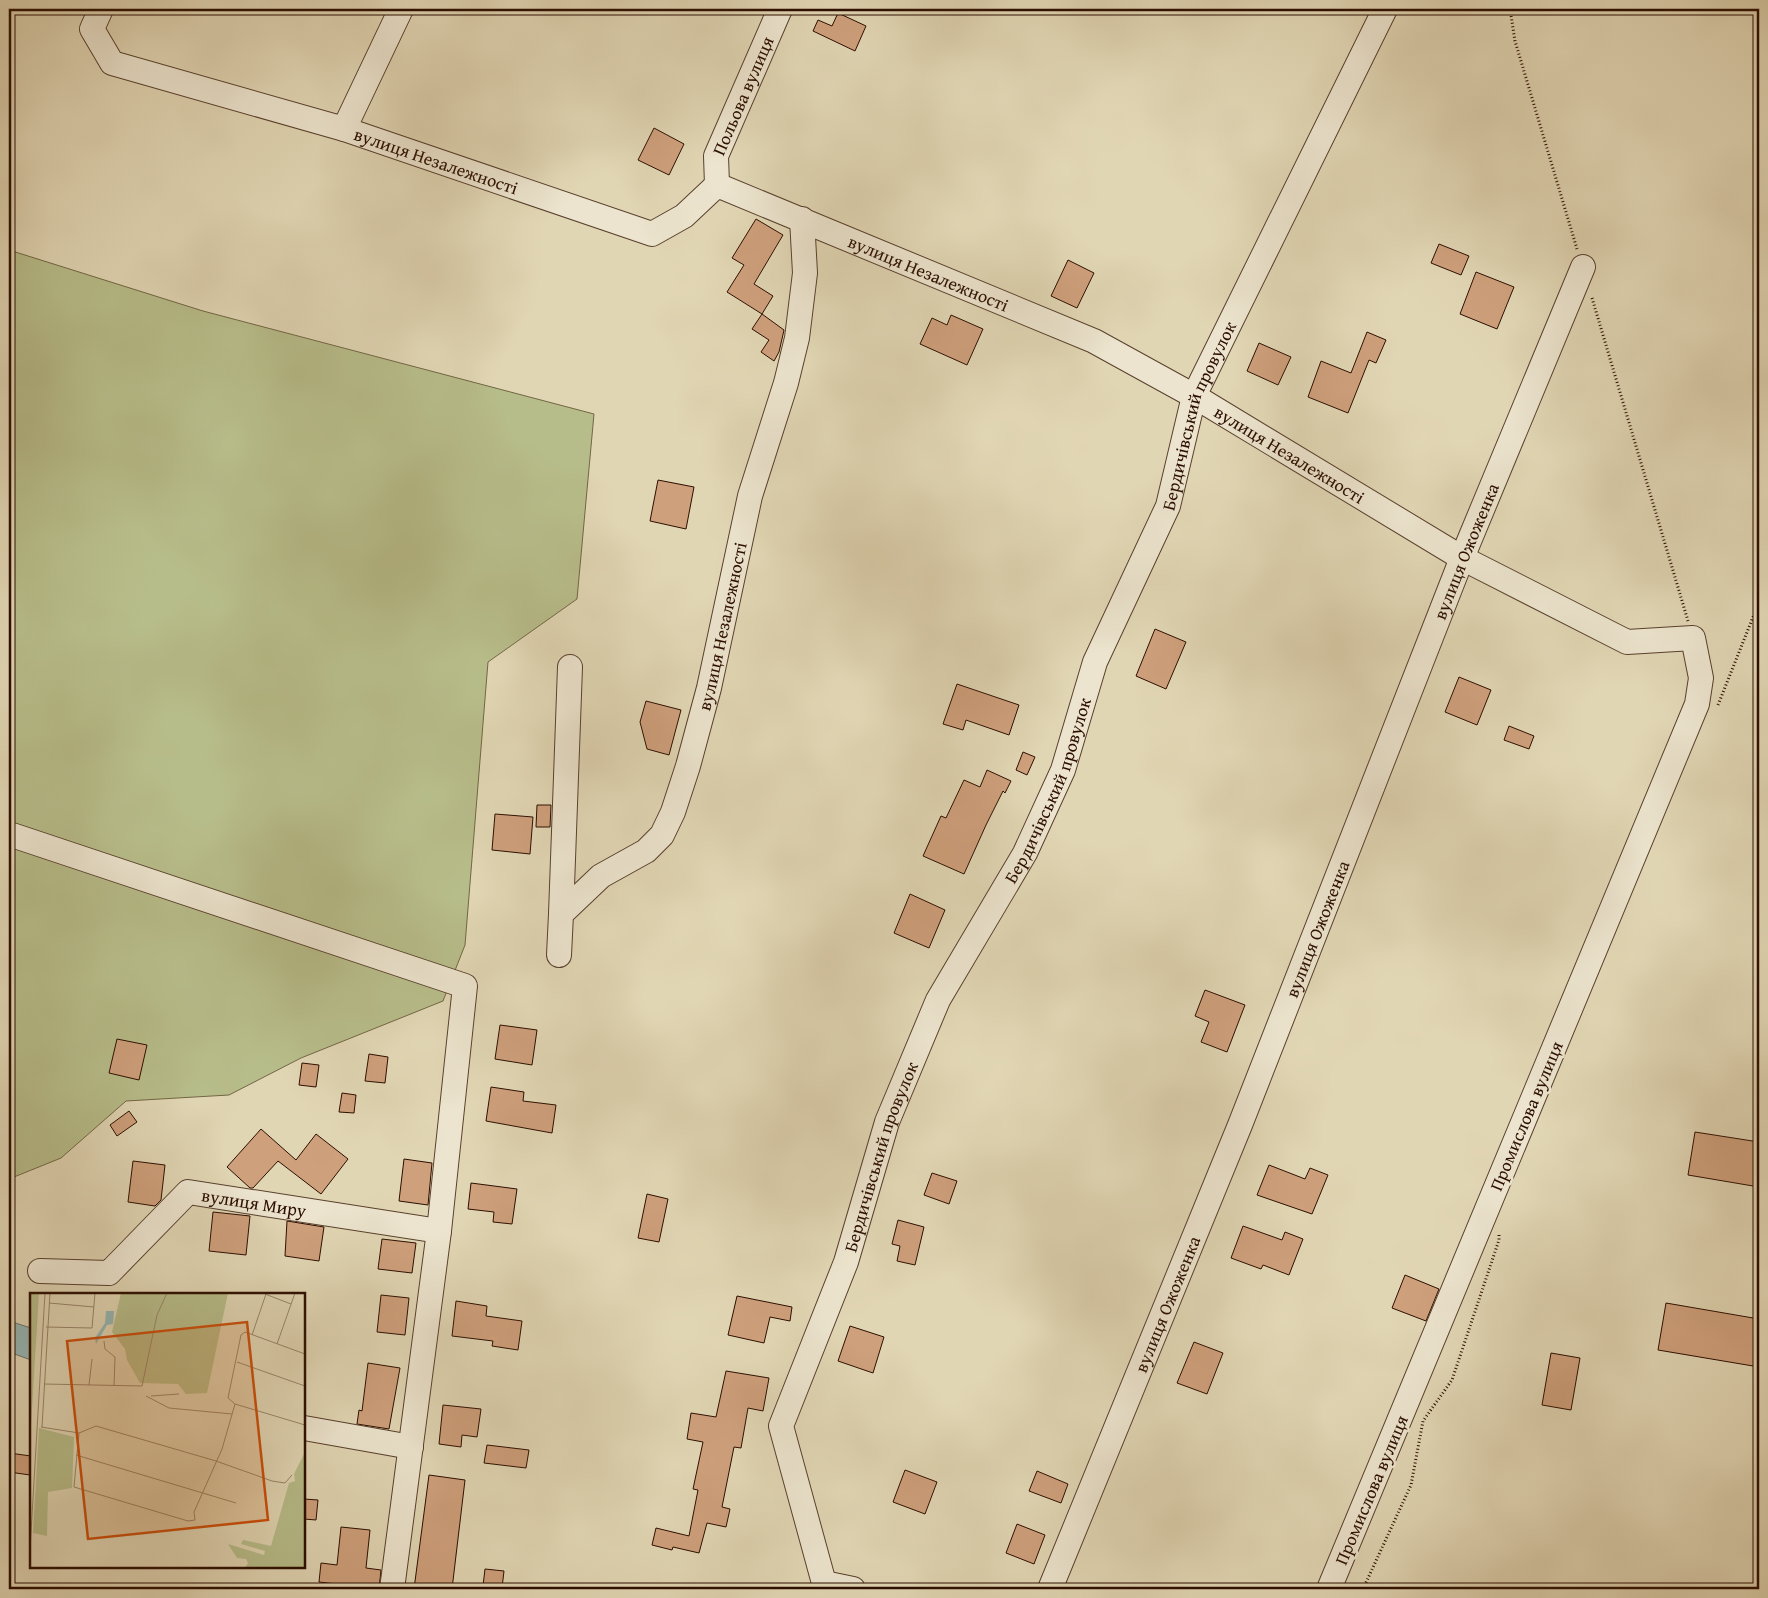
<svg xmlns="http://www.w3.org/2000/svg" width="1768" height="1598" font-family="'Gentium Book Plus',serif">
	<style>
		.green { fill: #b7bd8a; stroke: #726645 }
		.water { fill: #96b7b5; stroke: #6c736d }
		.building { fill: #cea07c; stroke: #2c0e00 }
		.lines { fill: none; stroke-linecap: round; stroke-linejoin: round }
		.minor-casing { stroke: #59402d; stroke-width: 26 }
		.path { stroke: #2c0e00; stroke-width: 3; stroke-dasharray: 1 2.5; stroke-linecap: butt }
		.minor { stroke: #ece4ce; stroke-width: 24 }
		.labels { text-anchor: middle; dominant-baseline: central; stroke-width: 5; stroke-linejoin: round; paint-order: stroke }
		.street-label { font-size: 18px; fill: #2c0e00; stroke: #ece4ce }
		.inset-road { fill: none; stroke: #99866c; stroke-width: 1 }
		.view { fill: #cc4e0a; fill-opacity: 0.15; stroke: #cc4e0a; stroke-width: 2.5 }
		.inset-edge { fill: none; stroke: #2c0e00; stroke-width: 2.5 }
	</style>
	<rect width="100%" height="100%" fill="#e1d6b4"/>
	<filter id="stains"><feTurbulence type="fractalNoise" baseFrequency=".004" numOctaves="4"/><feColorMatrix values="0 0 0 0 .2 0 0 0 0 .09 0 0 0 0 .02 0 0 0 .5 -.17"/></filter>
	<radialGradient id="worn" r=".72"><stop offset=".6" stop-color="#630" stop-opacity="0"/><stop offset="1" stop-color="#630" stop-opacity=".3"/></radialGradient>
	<polygon class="green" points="9,250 203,311 594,414 577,599 488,662 465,945 443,1001 301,1058 229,1095 126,1101 61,1158 9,1179"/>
	<polygon class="water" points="9,1321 31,1328 31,1360 9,1352"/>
	<g class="building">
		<polygon points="838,13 866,26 855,51 813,31 818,20 832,26"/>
		<polygon points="654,128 684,144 669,175 638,160"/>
		<polygon points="756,219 783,235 754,284 773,296 762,314 727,292 744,265 732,258"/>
		<polygon points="1439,244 1469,256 1461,275 1431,263"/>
		<polygon points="1068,260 1094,273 1077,308 1051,296"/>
		<polygon points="1476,272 1514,287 1497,329 1460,314"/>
		<polygon points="762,314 784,330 779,352 774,361 761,352 769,340 752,329"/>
		<polygon points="951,315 983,329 967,365 920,344 932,318 947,325"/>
		<polygon points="1367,332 1386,340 1376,363 1369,360 1348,413 1308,397 1321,361 1351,373"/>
		<polygon points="1259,343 1291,357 1278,385 1247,371"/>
		<polygon points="658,480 694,487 686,529 650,521"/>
		<polygon points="1155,629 1186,642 1166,689 1136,676"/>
		<polygon points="1459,677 1491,690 1477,725 1445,712"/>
		<polygon points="957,684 1019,705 1009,735 966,720 963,730 943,724"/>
		<polygon points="646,701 681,710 669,755 647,749 640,722"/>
		<polygon points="1509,726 1534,736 1529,749 1504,740"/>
		<polygon points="1023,752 1035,757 1027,775 1016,770"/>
		<polygon points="987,770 1011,781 1005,793 1003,791 986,825 964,874 923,856 941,816 946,818 964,780 980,787"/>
		<polygon points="537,805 551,805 550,827 536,827"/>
		<polygon points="495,814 533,817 530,854 492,850"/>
		<polygon points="910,894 945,910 929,948 894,933"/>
		<polygon points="1205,990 1245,1005 1227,1052 1201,1042 1209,1022 1195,1016"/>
		<polygon points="500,1025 537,1030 532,1065 495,1059"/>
		<polygon points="117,1039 147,1045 139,1080 109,1073"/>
		<polygon points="369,1054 388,1057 385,1083 365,1081"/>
		<polygon points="302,1063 319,1065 316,1087 299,1085"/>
		<polygon points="491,1087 524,1092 523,1101 556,1105 552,1133 486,1121"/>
		<polygon points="342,1093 356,1095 354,1113 339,1112"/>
		<polygon points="129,1111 137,1122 117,1136 110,1125"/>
		<polygon points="261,1129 296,1160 316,1134 348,1159 321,1194 278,1161 253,1188 250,1188 227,1167"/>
		<polygon points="1695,1132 1759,1142 1759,1187 1688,1175"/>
		<polygon points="404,1159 432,1163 428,1205 399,1201"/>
		<polygon points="133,1161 165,1165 161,1200 155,1206 128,1202"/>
		<polygon points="1269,1165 1305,1179 1310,1168 1328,1175 1312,1214 1257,1195"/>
		<polygon points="932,1173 957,1181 949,1204 924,1195"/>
		<polygon points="471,1183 517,1189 512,1224 493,1222 494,1212 468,1209"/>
		<polygon points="647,1194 668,1199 659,1242 638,1238"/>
		<polygon points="213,1212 250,1216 246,1255 209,1251"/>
		<polygon points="898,1220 924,1227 915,1265 897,1261 900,1246 892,1244"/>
		<polygon points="287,1221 324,1227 319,1261 285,1256"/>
		<polygon points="1243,1226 1282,1240 1285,1232 1303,1239 1289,1275 1263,1265 1261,1269 1231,1258"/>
		<polygon points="382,1239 416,1243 412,1273 378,1269"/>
		<polygon points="1405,1275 1439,1289 1426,1321 1392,1308"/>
		<polygon points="381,1295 409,1298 405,1335 377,1332"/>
		<polygon points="737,1296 792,1307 790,1321 770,1317 764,1343 728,1335"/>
		<polygon points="456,1301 487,1306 486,1316 522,1321 518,1350 492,1346 493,1341 452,1336"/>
		<polygon points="1666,1303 1759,1319 1759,1367 1658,1350"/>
		<polygon points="850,1326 884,1337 873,1373 838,1361"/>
		<polygon points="1194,1342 1223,1353 1207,1394 1177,1383"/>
		<polygon points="1551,1353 1580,1358 1571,1410 1542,1405"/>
		<polygon points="368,1363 400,1368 389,1429 357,1424 359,1410 362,1411"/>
		<polygon points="726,1371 769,1378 763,1411 748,1408 741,1448 734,1447 722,1507 730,1509 726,1527 707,1523 699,1553 673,1547 672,1550 652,1545 656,1528 689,1536 698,1490 693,1489 703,1442 687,1439 691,1413 716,1417"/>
		<polygon points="443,1405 481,1409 477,1437 462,1435 461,1447 439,1444"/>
		<polygon points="487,1445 529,1450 526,1468 484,1463"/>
		<polygon points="9,1453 31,1456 30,1475 9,1472"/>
		<polygon points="905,1470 937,1482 925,1514 893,1502"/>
		<polygon points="1037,1471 1068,1484 1061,1503 1029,1491"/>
		<polygon points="429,1475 465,1480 452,1589 414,1589"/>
		<polygon points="304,1499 318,1500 316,1520 304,1519"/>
		<polygon points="1017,1524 1045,1535 1034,1564 1006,1553"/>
		<polygon points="341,1527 370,1530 366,1568 381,1570 379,1589 319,1582 321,1563 337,1565"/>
		<polygon points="485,1569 504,1571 502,1588 483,1586"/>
	</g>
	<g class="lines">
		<g class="minor-casing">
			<g id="minor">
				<path id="s1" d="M 101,9 L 92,29 L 112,63 L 344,129 L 652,234 L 684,216 L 717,185 L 1094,341 L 1194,396 L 1462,558 L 1627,642 L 1693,638 L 1701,678 L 1697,704 L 1329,1589"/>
				<polyline points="344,129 401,9"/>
				<path id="s2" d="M 717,185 L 716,156 L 780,9"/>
				<polyline points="9,834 465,986 439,1231 392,1589"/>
				<polyline points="561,914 570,667"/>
				<path id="s3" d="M 559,955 L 561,914 L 601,876 L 646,851 L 662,835 L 673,812 L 688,766 L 709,688 L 750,496 L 786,383 L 797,338 L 805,273 L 802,219"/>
				<path id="s4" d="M 40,1271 L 109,1273 L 188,1192 L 439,1231"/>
				<polyline points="304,1428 411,1447"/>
				<path id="s5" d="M 824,1583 L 781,1426 L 846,1262 L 887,1122 L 938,1000 L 1025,853 L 1063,770 L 1095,662 L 1168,506 L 1194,396 L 1385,9"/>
				<polyline points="824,1583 853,1589"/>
				<path id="s6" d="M 1050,1589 L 1240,1125 L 1462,558 L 1583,267"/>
			</g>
		</g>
		<g class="path">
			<polyline points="1510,9 1515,41 1577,249"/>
			<polyline points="1592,298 1688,621"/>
			<polyline points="1718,705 1759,602"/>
			<polyline points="1363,1589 1411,1485 1423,1421 1452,1380 1499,1240 1499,1233"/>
		</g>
		<use href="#minor" class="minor"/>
	</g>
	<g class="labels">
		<g class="street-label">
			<text stroke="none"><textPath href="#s2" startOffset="95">Польова вулиця</textPath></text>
			<text stroke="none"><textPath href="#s1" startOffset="400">вулиця Незалежності</textPath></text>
			<text stroke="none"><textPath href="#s1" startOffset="939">вулиця Незалежності</textPath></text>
			<text stroke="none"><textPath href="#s5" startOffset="1260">Бердичівський провулок</textPath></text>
			<text stroke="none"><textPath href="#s1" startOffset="1344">вулиця Незалежності</textPath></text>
			<text stroke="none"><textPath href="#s6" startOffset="1118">вулиця Ожоженка</textPath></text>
			<text stroke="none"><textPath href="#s3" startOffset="388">вулиця Незалежності</textPath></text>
			<text stroke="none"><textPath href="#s5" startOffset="855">Бердичівський провулок</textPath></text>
			<text stroke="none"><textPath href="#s6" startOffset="712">вулиця Ожоженка</textPath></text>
			<text transform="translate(1526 1116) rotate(-67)">Промислова вулиця</text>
			<text stroke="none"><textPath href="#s5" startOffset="450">Бердичівський провулок</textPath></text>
			<text stroke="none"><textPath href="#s4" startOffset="249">вулиця Миру</textPath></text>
			<text stroke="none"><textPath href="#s6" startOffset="308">вулиця Ожоженка</textPath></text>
			<text transform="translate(1371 1490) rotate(-67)">Промислова вулиця</text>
		</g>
	</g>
	<g transform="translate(30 1293)">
		<rect width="275" height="275" fill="#e1d6b4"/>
		<path d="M 0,0 L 9,0 L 0,149 ZM 91,0 L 198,0 L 177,100 L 156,101 L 148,91 L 110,90 L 97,67 L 95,56 L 82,39 ZM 9,135 L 44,144 L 42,195 L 18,199 L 17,243 L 3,240 ZM 275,159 L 275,275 L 215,275 L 218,270 L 216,266 L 207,265 L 198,251 L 234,262 L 235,258 L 211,251 L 213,247 L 241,253 L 259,190 L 265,188 L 264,181 Z" fill="#b7bd8a"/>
		<path d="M 76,18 L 84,18 L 83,31 L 77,32 L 66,51 L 65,45 L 75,30 Z" fill="#96b7b5"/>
		<path class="inset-road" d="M 235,1 L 261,11M 19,10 L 64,14M 16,34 L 62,35 L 65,0M 222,42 L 236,1M 74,48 L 75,56 L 85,64 L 84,93M 247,51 L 265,0M 207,69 L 275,93M 14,91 L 112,93 L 127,22 L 137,0M 59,92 L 62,66M 116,103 L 139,115 L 202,121M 121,103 L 149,101M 205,111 L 275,132M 11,134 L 49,140M 12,134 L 20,0M 49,140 L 44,194 L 158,228 L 165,227 L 164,219 L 192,156 L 205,111 L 198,105 L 211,42 L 215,39 L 275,61M 49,140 L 66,133 L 186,168 L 242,188 L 255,190 L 262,182M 46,162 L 206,210M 0,257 L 15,0"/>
		<path class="view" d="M 217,29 L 238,227 L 58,246 L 37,48 Z"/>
		<rect width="275" height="275" class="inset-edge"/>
	</g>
	<rect width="1768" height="1598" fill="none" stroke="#e1d6b4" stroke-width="30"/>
	<rect x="10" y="10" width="1748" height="1578" fill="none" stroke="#2c0e00" stroke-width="2.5"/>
	<rect x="15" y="15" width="1738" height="1568" fill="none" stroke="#2c0e00"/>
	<rect width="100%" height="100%" filter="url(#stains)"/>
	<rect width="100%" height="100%" fill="url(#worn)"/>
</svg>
